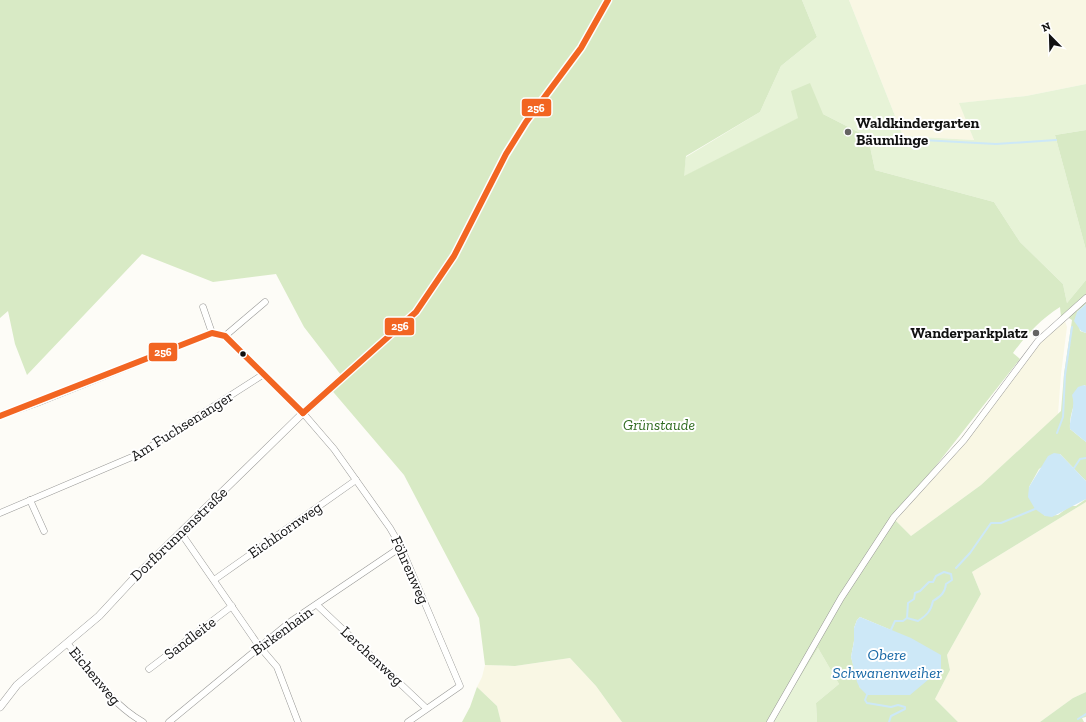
<svg xmlns="http://www.w3.org/2000/svg" width="1086" height="722" font-family="'Zilla Slab',serif">
	<style>
		.farmland { fill: #f9f7e4 }
		.green { fill: #e7f3d7 }
		.forest { fill: #d8eac5; fill-rule: evenodd }
		.water { fill: #cde8f7 }
		.lines { fill: none; stroke-linecap: round; stroke-linejoin: round }
		.stream { stroke: #cde8f7; stroke-width: 2 }
		.minor-casing { stroke: #979795; stroke-width: 7 }
		.tertiary-casing { stroke: #979795; stroke-width: 8 }
		.minor { stroke: #fffffe; stroke-width: 6 }
		.tertiary { stroke: #fffffe; stroke-width: 7 }
		.bus-1-casing { stroke: #fff; stroke-width: 9 }
		.bus-1 { stroke: #f26522; stroke-width: 6 }
		.poi-dot { fill: #646362; stroke: #fff; stroke-width: 1.5 }
		.bus-dot { fill: #111; stroke: #fff; stroke-width: 1.5 }
		.labels { text-anchor: middle; dominant-baseline: central; stroke-width: 4; stroke-linejoin: round; paint-order: stroke }
		.poi-label { font-size: 15px; font-weight: bold; fill: #111; stroke: #fff; text-anchor: start }
		.park-label { font-size: 15px; font-style: italic; fill: #2f6b1f; stroke: #fff }
		.street-label { font-size: 15px; fill: #111; stroke: #fff }
		.water-label { font-size: 16px; font-style: italic; fill: #1768a6; stroke: #fff }
		.line-badge { stroke: #fff; stroke-width: 1.5 }
		.badge-label { font-size: 11px; text-anchor: middle; font-weight: bold; fill: #fff }
	</style>
	<rect width="100%" height="100%" fill="#fdfcf7"/>
	<g class="farmland">
		<polygon points="849,0 1086,0 1086,84 1026,96 960,103 974,140 903,136"/>
		<polygon points="1065,321 1067,327 1061,374 1058,414 981,485 911,536 894,519 1040,342"/>
		<polygon points="1086,502 1086,692 1073,698 1040,722 958,722 935,699 950,670 947,655 981,594 972,572"/>
		<polygon points="570,658 596,686 622,722 501,722 497,706 477,687 482,677 485,665 515,666"/>
	</g>
	<g class="green">
		<polygon points="802,0 849,0 903,136 974,140 959,103 1026,96 1086,84 1086,130 1055,135 1086,250 1086,280 1067,303 1063,284 1020,242 994,202 875,170 868,137 823,114 799,118 683,177 686,157 760,112 781,66 817,37"/>
		<polygon points="818,648 839,684 816,703 817,722 773,722"/>
	</g>
	<g class="forest">
		<path d="M 0,0 L 802,0 L 817,37 L 781,66 L 760,112 L 686,156 L 684,176 L 798,118 L 791,91 L 810,83 L 823,114 L 868,137 L 875,170 L 994,202 L 1020,242 L 1063,284 L 1067,303 L 1086,280 L 1086,304 L 1077,312 L 1080,331 L 1086,333 L 1086,386 L 1084,385 C 1076,399 1069,413 1070,429 L 1086,442 L 1086,481 L 1060,454 L 1039,469 L 1029,487 L 1045,516 L 1058,515 L 1070,506 L 1076,506 L 1086,499 L 1086,502 L 972,572 L 981,594 L 947,655 L 950,670 L 935,699 L 958,722 L 817,722 L 816,703 L 839,684 L 818,648 L 773,722 L 622,722 L 596,686 L 570,658 L 515,666 L 485,665 L 479,618 L 404,475 L 329,387 L 341,375 L 304,327 L 276,274 L 213,282 L 142,254 L 27,375 L 15,344 L 8,311 L 0,318 ZM 1060,307 L 1061,317 L 1064,315 L 1072,320 L 1064,374 L 1061,411 L 981,485 L 911,536 L 894,519 L 1020,359 L 1013,353 C 1026,335 1041,319 1060,307 ZM 860,617 L 891,630 L 860,688 L 851,657 L 854,641 L 854,628 L 857,620 Z"/>
		<polygon points="1086,130 1086,250 1055,135"/>
		<polygon points="477,687 497,706 501,722 462,722 470,707"/>
		<polygon points="1086,692 1086,717 1082,718 1084,722 1040,722 1073,698"/>
	</g>
	<g class="water">
		<polygon points="1086,304 1086,333 1081,331 1074,321 1077,312"/>
		<path d="M 1084,385 L 1086,386 L 1086,442 L 1070,429 C 1069,417 1076,407 1072,395 L 1078,387 Z"/>
		<polygon points="1054,453 1060,454 1086,481 1086,499 1052,517 1045,516 1035,509 1028,497 1029,487 1048,456"/>
		<polygon points="860,617 911,638 941,655 941,669 910,695 867,695 860,688 857,682 851,657 854,641 854,628 857,620"/>
	</g>
	<g class="lines">
		<g class="stream">
			<polyline points="867,137 996,144 1056,140"/>
			<polyline points="1057,433 1063,417 1065,375 1072,327"/>
			<polyline points="1074,468 1080,459 1086,458"/>
			<polyline points="956,568 970,553 991,523 1001,523 1035,509"/>
			<path d="M 890,632 L 895,621 L 903,621 L 907,618 L 908,603 L 914,599 L 915,593 L 920,591 L 929,582 L 933,582 L 936,576 L 944,572 L 951,574 L 952,580 L 946,584 C 945,593 941,596 933,601 C 931,611 927,615 918,621 L 907,618"/>
			<polyline points="868,692 865,700 867,703 891,707 898,705 905,707 905,709 891,716 889,722"/>
			<polyline points="1078,719 1086,714"/>
		</g>
		<g class="minor-casing">
			<g id="minor">
				<polyline points="203,307 212,333"/>
				<polyline points="225,336 265,302"/>
				<polyline points="0,416 37,403 212,333 225,336 303,413 334,449 390,528 401,547 460,686 408,722"/>
				<polyline points="30,500 44,531"/>
				<polyline points="0,513 139,454 264,374"/>
				<polyline points="181,533 259,646 277,667 298,722"/>
				<polyline points="214,580 356,480"/>
				<polyline points="317,605 426,708"/>
				<path d="M 67,643 C 90,671 111,704 143,722"/>
				<polyline points="149,669 232,606"/>
				<polyline points="169,722 290,622 401,547"/>
				<polyline points="770,722 841,598 894,517 964,440 1038,341 1086,298"/>
			</g>
		</g>
		<g class="tertiary-casing">
			<polyline id="tertiary" points="0,707 17,685 99,616 137,575 303,413 416,312 454,256 506,154 526,122 581,48 608,0"/>
		</g>
		<use href="#minor" class="minor"/>
		<use href="#tertiary" class="tertiary"/>
		<g class="bus-1-casing">
			<g id="bus-1">
				<polyline points="303,413 416,312 454,256 506,154 526,122 581,48 608,0"/>
				<polyline points="0,416 212,333 225,336 303,413"/>
			</g>
		</g>
		<use href="#bus-1" class="bus-1"/>
	</g>
	<g class="poi-dot">
		<circle cx="848" cy="132" r="4"/>
		<circle cx="1036" cy="333" r="4"/>
	</g>
	<circle class="bus-dot" cx="243" cy="354" r="3.5"/>
	<g class="labels">
		<g class="poi-label">
			<text x="856" y="123">Waldkindergarten<tspan x="856" dy="17">Bäumlinge</tspan></text>
			<text x="1028" y="333" text-anchor="end">Wanderparkplatz</text>
		</g>
		<g class="park-label">
			<text x="659" y="425">Grünstaude</text>
		</g>
		<g class="street-label">
			<text transform="translate(182 426) rotate(-32)">Am Fuchsenanger</text>
			<text transform="translate(285 530) rotate(-35)">Eichhornweg</text>
			<text transform="translate(179 534) rotate(-44)">Dorfbrunnenstraße</text>
			<text transform="translate(410 570) rotate(66)">Föhrenweg</text>
			<text transform="translate(282 631) rotate(-36)">Birkenhain</text>
			<text transform="translate(190 638) rotate(-37)">Sandleite</text>
			<text transform="translate(372 656) rotate(43)">Lerchenweg</text>
			<text transform="translate(95 676) rotate(50)">Eichenweg</text>
		</g>
		<g class="water-label">
			<text x="887" y="654">Obere<tspan x="887" dy="18">Schwanenweiher</tspan></text>
		</g>
	</g>
	<g class="line-badge">
		<rect x="521" y="98" width="31" height="19" rx="4" fill="#f26522"/>
		<rect x="384" y="317" width="31" height="19" rx="4" fill="#f26522"/>
		<rect x="148" y="342" width="30" height="20" rx="4" fill="#f26522"/>
	</g>
	<g class="badge-label">
		<text x="536" y="112">256</text>
		<text x="400" y="330">256</text>
		<text x="163" y="356">256</text>
	</g>
	<g transform="translate(1050 36) rotate(337)" stroke="#ffffff" stroke-width="3" paint-order="stroke">
	<path d="M0-3L7 15L0 10L-7 15Z" fill="#111111"/>
	<text y="-6" font-size="11" font-weight="bold" text-anchor="middle" fill="#111111">N</text>
	</g>
</svg>
